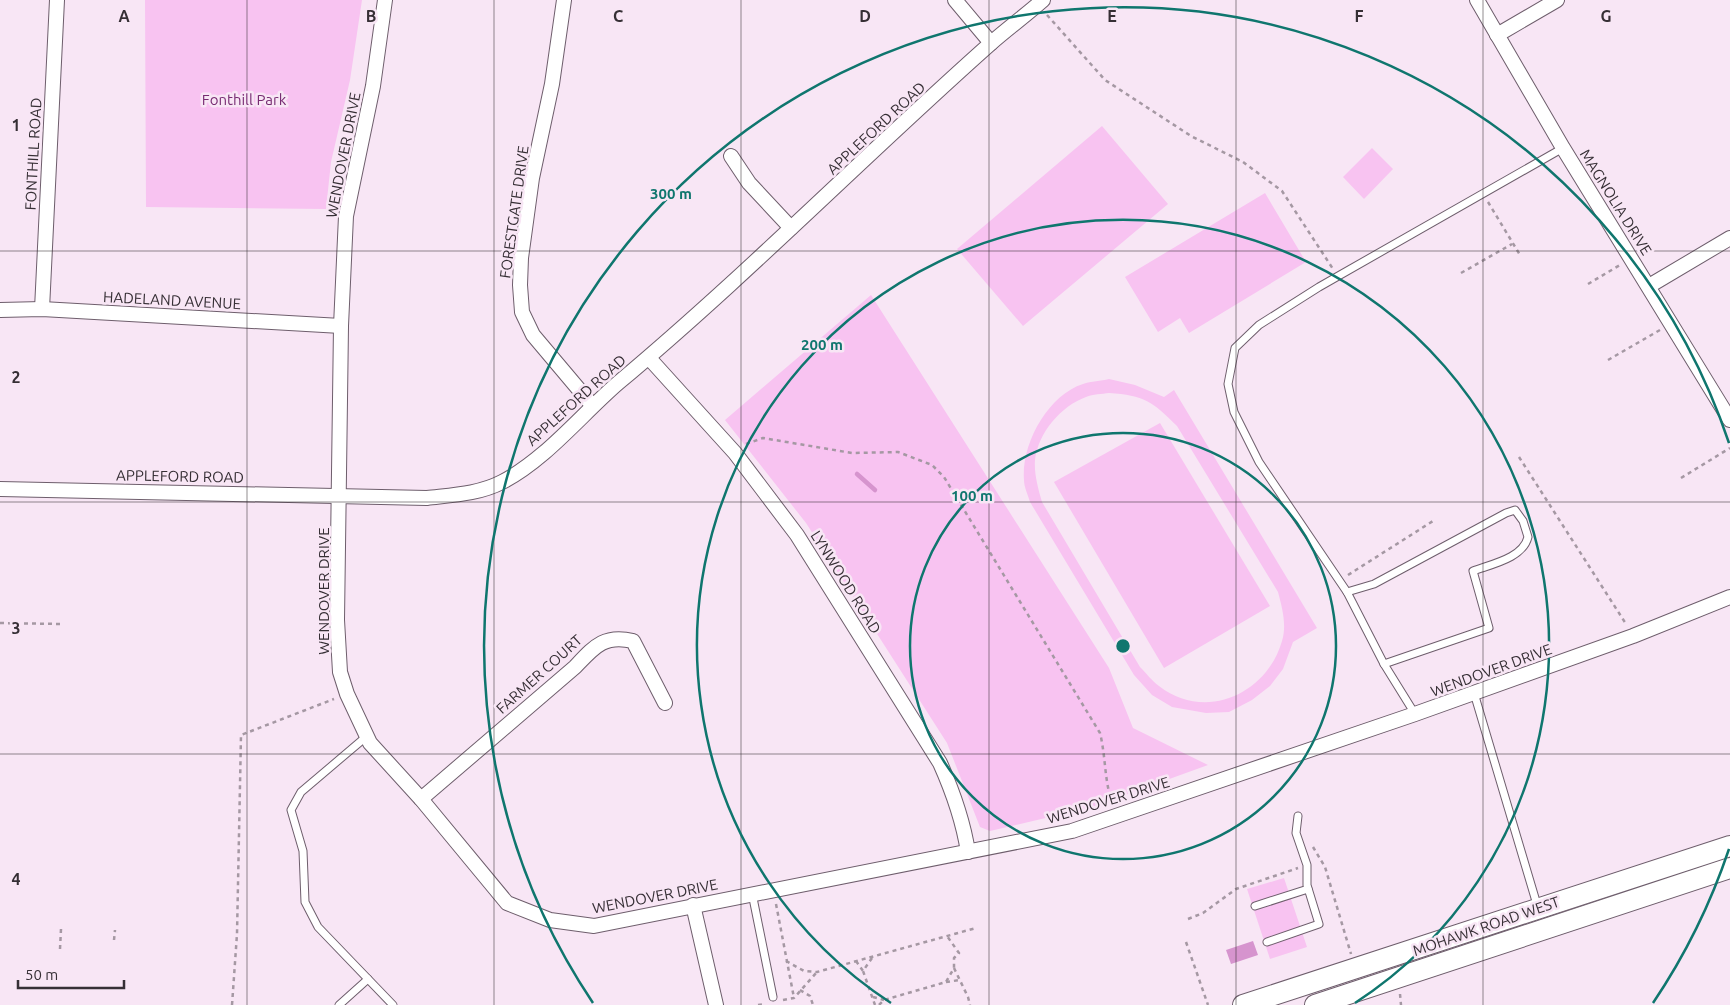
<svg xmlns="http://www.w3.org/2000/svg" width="1730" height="1005" font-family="Ubuntu,sans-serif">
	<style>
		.green { fill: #f8c3f1; fill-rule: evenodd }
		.water { fill: #d694ce }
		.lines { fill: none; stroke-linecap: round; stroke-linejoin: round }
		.stream { stroke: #d694ce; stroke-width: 4.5 }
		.service-casing { stroke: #6e5e6c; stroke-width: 9 }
		.minor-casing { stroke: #6e5e6c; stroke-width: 16 }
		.secondary-casing { stroke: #6e5e6c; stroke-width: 22 }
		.path { stroke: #a598a3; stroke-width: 2.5; stroke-dasharray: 4 4; stroke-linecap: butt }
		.service { stroke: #fff; stroke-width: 7 }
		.minor { stroke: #fff; stroke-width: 14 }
		.secondary { stroke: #fff; stroke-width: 20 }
		.grid { fill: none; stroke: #362f35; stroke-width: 1; stroke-opacity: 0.55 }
		.ring { fill: none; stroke: #0f766e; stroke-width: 2.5 }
		.labels { text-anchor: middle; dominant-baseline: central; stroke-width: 5; stroke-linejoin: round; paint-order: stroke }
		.park-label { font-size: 15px; fill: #772b72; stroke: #f8e6f5 }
		.street-label { font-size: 15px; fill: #362f35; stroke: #f8e6f5 }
		.grid-label { font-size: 16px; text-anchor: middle; font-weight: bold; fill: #362f35; stroke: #f8e6f5; stroke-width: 5; stroke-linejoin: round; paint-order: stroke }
		.centre { fill: #0f766e; stroke: #f8e6f5; stroke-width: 2.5 }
		.ring-label { font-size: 15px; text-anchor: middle; font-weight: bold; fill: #0f766e; stroke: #f8e6f5; stroke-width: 5; stroke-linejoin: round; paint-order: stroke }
	</style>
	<rect width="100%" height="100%" fill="#f8e6f5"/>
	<g class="green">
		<polygon points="145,0 362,0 350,80 331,162 326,209 146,207"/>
		<polygon points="1102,126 1168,204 1023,326 957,249"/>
		<polygon points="1372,148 1393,169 1364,199 1343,177"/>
		<polygon points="1265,193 1306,262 1189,333 1180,318 1158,332 1125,277"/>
		<polygon points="871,295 1109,668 1133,728 1208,765 1092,807 990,831 980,827 947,743 806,523 725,420"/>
		<path d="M 1109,379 L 1135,385 L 1164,397 L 1174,390 L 1317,628 L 1293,642 L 1283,669 L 1270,686 L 1252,700 L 1229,712 L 1206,713 L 1172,707 L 1152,695 L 1134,675 L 1030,502 C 1028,495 1024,487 1024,480 C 1021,444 1048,395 1083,384 C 1091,381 1101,381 1109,379 ZM 1109,393 C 1144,395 1153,402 1177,426 L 1278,592 C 1282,607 1287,625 1282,641 C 1267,694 1205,722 1159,686 C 1152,681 1146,673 1140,667 L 1042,502 C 1038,488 1034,474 1035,460 C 1038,433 1061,406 1086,397 C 1093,394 1102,394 1109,393 Z"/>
		<polygon points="1160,423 1270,606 1164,668 1054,482"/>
		<polygon points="1284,878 1307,947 1270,959 1247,889"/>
	</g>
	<polygon class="water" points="1253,941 1258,955 1231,964 1226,950"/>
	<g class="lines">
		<polyline class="stream" points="857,474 875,490"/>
		<g class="service-casing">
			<g id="service">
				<path d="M 1347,592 L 1374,584 L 1506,513 L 1515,510 L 1523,521 L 1528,537 C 1523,558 1492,564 1473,571 L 1489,628 L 1384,664"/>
				<polyline points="1474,693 1538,908"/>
				<polyline points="1415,714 1384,664 1347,592 1259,462 1234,412 1228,384 1235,348 1259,325 1319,287 1563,148"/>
				<polyline points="367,736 301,792 291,810 303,851 305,902 318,927 393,1005"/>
				<polyline points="752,893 773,997"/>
				<polyline points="1255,906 1308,889"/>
				<polyline points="1267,942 1319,924 1307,885 1307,865 1296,833 1298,816"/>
				<polyline points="339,1005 368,979"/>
			</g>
		</g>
		<g class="minor-casing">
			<g id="minor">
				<polyline points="385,0 373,86 346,216 341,326 337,620 340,672 347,694 370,743 421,799 507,903 550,920 594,926 1072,831 1415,714 1633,636 1730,597"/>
				<polyline points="564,0 552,84 532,178 521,258 520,285 522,312 533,335 592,405"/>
				<polyline points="955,0 991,43"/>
				<polyline points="1477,0 1563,148 1730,420"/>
				<polyline points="1497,35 1557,0"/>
				<polyline points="731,156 749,183 791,228"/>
				<polyline points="1649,286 1730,238"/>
				<polyline points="42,309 57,0"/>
				<polyline points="0,310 42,309 341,326"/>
				<path d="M 649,358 L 735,453 L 797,535 L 940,763 C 953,792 963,820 968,852"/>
				<path d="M 0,489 L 427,498 C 452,495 479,494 502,482 C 545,460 581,415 618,383 C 747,275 865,155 990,44 C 1007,29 1026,15 1043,0"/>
				<path d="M 421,799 L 575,667 C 594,647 604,634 633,641 L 665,703"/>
				<polyline points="693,905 716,1005"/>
			</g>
		</g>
		<g class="secondary-casing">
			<g id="secondary">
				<polyline points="1243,1005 1730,846"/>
				<polyline points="1315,1005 1730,868"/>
			</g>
		</g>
		<g class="path">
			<polyline points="1047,15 1105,80 1191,136 1243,162 1282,191 1333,269"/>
			<polyline points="1488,202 1520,255"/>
			<polyline points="1461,273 1512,244"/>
			<polyline points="1588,284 1620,265"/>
			<polyline points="1608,360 1660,330"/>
			<path d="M 746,444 L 763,438 L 852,453 L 898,452 L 932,465 L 944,477 L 1100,733 C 1106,758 1104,778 1112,803"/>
			<polyline points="1519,457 1626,624"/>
			<polyline points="1681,478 1730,448"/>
			<polyline points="1348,575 1433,521"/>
			<polyline points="0,623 62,624"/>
			<polyline points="1313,847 1325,867 1351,954"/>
			<polyline points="776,904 794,998"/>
			<polyline points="1188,919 1203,913 1236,889 1298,868"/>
			<polyline points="114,940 115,930"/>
			<polyline points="1186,942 1208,1005"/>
			<polyline points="60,949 61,929"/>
			<polyline points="872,958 863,971 875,1005"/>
			<polyline points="786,961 804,971 817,972 976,928"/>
			<polyline points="856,961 863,971"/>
			<polyline points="954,968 968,997 970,1005"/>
			<polyline points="946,982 960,980"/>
			<polyline points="800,990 810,996 813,1005"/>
			<polyline points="1400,994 1401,1005"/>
			<polyline points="873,997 884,1000"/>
			<polyline points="783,1000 794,998 817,972"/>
			<polyline points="232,1005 237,934 241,735 334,699"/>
			<polyline points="758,1005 765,1004"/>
			<polyline points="879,1005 884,1000 946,982 954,968 954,958 959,953 947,936"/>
		</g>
		<use href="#service" class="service"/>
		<use href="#minor" class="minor"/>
		<use href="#secondary" class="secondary"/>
	</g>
	<path class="grid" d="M 247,0 L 247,1005M 494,0 L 494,1005M 741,0 L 741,1005M 989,0 L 989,1005M 1236,0 L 1236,1005M 1483,0 L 1483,1005M 0,251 L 1730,251M 0,502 L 1730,502M 0,754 L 1730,754"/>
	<g class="ring">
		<circle cx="1123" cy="646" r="213"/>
		<path d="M891 1003A426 426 0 1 1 1355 1003"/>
		<path d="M1729 849A639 639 0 0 1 1653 1003M593 1003A639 639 0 1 1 1729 443"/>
	</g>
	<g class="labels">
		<g class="park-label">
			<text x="244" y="99">Fonthill Park</text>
		</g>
		<g class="street-label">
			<text transform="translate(876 128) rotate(-43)">APPLEFORD ROAD</text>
			<text transform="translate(33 154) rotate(-87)">FONTHILL ROAD</text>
			<text transform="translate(343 155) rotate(-79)">WENDOVER DRIVE</text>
			<text transform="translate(1616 202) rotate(58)">MAGNOLIA DRIVE</text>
			<text transform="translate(514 212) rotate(-82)">FORESTGATE DRIVE</text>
			<text transform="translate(172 300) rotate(3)">HADELAND AVENUE</text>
			<text transform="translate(576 400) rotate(-42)">APPLEFORD ROAD</text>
			<text transform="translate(180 476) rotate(1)">APPLEFORD ROAD</text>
			<text transform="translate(846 582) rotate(58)">LYNWOOD ROAD</text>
			<text transform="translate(323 591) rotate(-90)">WENDOVER DRIVE</text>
			<text transform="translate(1491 670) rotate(-20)">WENDOVER DRIVE</text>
			<text transform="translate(539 674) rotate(-42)">FARMER COURT</text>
			<text transform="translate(1108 800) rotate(-17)">WENDOVER DRIVE</text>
			<text transform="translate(655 896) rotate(-11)">WENDOVER DRIVE</text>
			<text transform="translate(1486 926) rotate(-19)">MOHAWK ROAD WEST</text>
		</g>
	</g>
	<g class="grid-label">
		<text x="124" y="22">A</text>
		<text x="371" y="22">B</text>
		<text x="618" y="22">C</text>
		<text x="865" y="22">D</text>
		<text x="1112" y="22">E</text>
		<text x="1359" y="22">F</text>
		<text x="1606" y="22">G</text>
		<text x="16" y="131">1</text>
		<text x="16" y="383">2</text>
		<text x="16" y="634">3</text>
		<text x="16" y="885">4</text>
	</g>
	<circle cx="1123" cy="646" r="8" class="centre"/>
	<g class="ring-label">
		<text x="671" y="199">300 m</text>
		<text x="822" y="350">200 m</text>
		<text x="972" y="501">100 m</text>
	</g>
	<path d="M18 980v8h106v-8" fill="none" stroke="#362f35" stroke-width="2.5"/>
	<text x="25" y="980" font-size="15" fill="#362f35" stroke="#f8e6f5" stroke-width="4" paint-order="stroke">50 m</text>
</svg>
